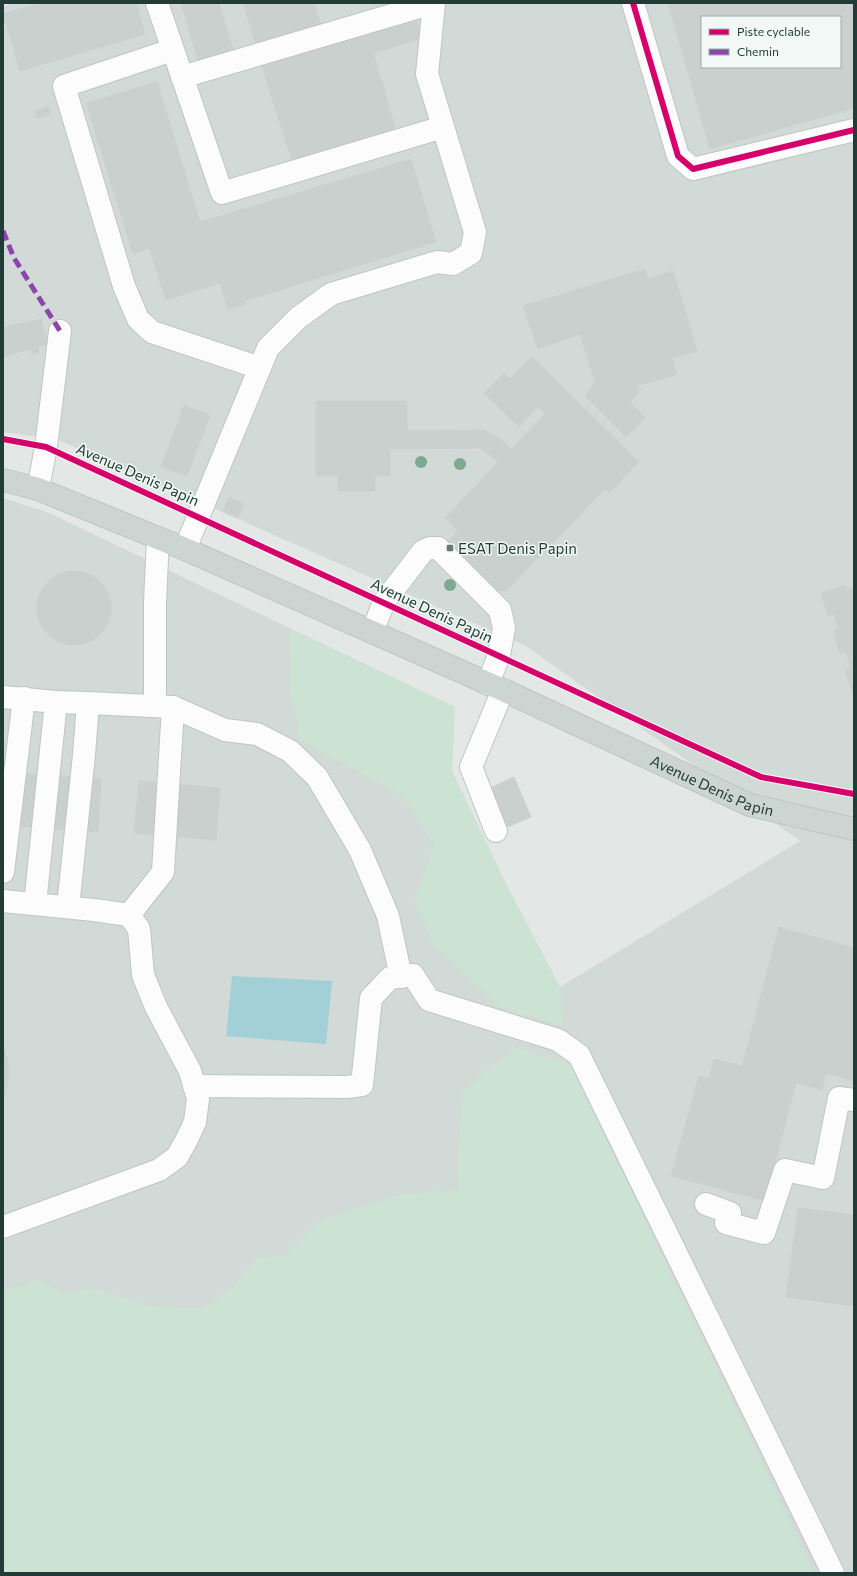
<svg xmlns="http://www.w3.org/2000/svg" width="857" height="1576" font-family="Commissioner,sans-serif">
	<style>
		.built { fill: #d1dad6; fill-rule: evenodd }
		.green { fill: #cce2d3 }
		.water { fill: #a3cfd7 }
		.building { fill: #cad0ce; stroke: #ccd1cf; fill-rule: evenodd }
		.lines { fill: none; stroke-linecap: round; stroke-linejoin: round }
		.minor-casing { stroke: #c0c5c3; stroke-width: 24 }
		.major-casing { stroke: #bcc5c3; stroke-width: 24 }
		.minor { stroke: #fbfcfb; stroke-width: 22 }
		.major { stroke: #cdd5d3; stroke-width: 22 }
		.quiet { stroke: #8e44ad; stroke-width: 5; stroke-dasharray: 10 5; stroke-linecap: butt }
		.cycleway-casing { stroke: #f1f8f5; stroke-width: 8 }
		.cycleway { stroke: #d6006c; stroke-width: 6 }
		.tree { fill: #7ea890 }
		.poi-dot { fill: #657874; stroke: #f1f8f5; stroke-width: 1.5 }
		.labels { text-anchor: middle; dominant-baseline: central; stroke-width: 3; stroke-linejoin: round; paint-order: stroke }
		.street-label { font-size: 15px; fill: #213c36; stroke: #f1f8f5 }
		.poi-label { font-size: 15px; fill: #213c36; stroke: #f1f8f5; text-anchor: start }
	</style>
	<rect width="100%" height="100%" fill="#e3e8e6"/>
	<path class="built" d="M 10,3 L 854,3 L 854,1573 L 3,1573 L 3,498 L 49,513 L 455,707 L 452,771 L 506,884 L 560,987 L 800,841 L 526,646 L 56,439 L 3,432 L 3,7 ZM 702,17 L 840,17 L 840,67 L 702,67 Z"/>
	<g class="green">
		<polygon points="291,629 455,707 452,771 506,884 560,987 564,1026 499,1007 432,943 415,899 434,845 404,796 300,740 289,685"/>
		<polygon points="515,1048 569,1063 815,1573 3,1573 3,1291 20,1287 38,1280 62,1293 94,1289 151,1307 202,1308 234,1287 256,1259 286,1255 322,1220 393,1196 457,1189 462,1091"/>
	</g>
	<polygon class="water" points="232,976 332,981 326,1044 226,1036"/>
	<g class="building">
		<polygon points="41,3 136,3 145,34 20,71 3,14"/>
		<polygon points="181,3 219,3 234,53 199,64"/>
		<polygon points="243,3 314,3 321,26 256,46"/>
		<path d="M 668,3 L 854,3 L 854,108 L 710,149 ZM 702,17 L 840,17 L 840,67 L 702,67 Z"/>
		<polygon points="416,18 423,38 380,51 374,31"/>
		<polygon points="374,31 380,51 297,77 290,55"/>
		<polygon points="373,53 385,92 333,109 338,125 286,142 268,86"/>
		<polygon points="290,55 297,77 268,86 262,64"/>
		<polygon points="157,82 170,124 99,145 86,103"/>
		<polygon points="385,92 395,128 292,160 286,142 338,125 333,109"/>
		<polygon points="48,106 51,114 37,118 35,111"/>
		<polygon points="170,124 200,222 411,159 436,242 244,301 246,304 228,309 220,283 166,300 149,248 133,254 99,145"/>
		<polygon points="645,269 677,374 637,386 639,393 630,402 645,417 626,437 585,396 595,382 580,334 538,349 523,306"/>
		<polygon points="673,271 684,307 659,315 648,279"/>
		<polygon points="684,307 697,351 673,358 659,315"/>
		<polygon points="41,319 48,344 20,352 13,325"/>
		<polygon points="13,325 20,352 3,357 3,328"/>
		<polygon points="38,347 39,353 31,354 30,349"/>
		<polygon points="532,357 567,391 545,414 538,407 519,427 484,393 504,373 510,379"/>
		<polygon points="567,391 639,462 609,493 605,489 506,591 498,591 448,541 458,531 445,518"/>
		<polygon points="316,401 407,401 407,431 390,431 390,476 375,476 375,491 338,491 338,476 316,476"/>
		<polygon points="184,405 210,415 187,476 161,467"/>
		<polygon points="485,430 504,442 511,449 498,462 488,453 480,448 390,449 390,431"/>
		<polygon points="229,497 244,504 238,518 223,511"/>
		<circle cx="74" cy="608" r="37"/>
		<polygon points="845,585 846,589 854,587 854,693 853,694 845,670 851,668 846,652 840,654 833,631 838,629 834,614 828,616 821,593"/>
		<polygon points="3,772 101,779 98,832 3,825"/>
		<polygon points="514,777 531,817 503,829 488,789"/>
		<polygon points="139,781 220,788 216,840 134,833"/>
		<polygon points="779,927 854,948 854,1076 853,1081 826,1073 822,1090 796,1083 765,1201 671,1176 699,1076 709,1078 714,1059 742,1066"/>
		<polygon points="3,1047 7,1058 9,1072 7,1087 3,1098"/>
		<polygon points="798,1208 854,1215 854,1306 786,1297"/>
	</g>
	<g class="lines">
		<g class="minor-casing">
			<g id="minor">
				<polyline points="157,3 222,193 443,127"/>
				<polyline points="633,3 678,156 693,169 854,130"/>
				<polyline points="172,50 64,86 124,286 138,319 152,332 260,368"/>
				<polyline points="182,77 433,3"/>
				<polyline points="38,489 46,447 60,331"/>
				<polyline points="185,549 268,348 298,318 331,294 437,262 453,264 471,253 475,232 427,74 434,3"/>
				<polyline points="372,632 384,602 423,551 430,548 438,548 500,610 504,628 499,655 488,684"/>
				<polyline points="3,697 56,702 88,703 84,755 68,907"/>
				<polyline points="88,703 173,707 225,730 257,734 290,751 317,777 360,850 388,916 401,977"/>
				<polyline points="155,706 155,602 158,538"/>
				<polyline points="496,831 471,767 503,690"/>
				<polyline points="3,872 24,698"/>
				<polyline points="3,901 94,910 129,915 139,929 143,975 156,1007 190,1071 198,1099 195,1122 186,1141 177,1157 159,1170 3,1227"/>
				<polyline points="35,904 56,702"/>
				<polyline points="129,915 163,872 173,707"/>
				<polyline points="194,1086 347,1087 362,1085 371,998 390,978 413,975 429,1000 558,1040 579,1055 833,1573"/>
				<polyline points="706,1204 730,1213 726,1223 764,1233 785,1170 823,1178 839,1098 854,1100"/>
			</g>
		</g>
		<g class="major-casing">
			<g id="major">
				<path id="s1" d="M 3,480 L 38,489 L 185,549 L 503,690 L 750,805 L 854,829"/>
			</g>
		</g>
		<use href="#minor" class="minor"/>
		<use href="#major" class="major"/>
		<polyline class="quiet" points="3,231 14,258 60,331"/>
		<g class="cycleway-casing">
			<g id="cycleway">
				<polyline points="633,3 678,156 693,169 854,130"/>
				<polyline points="3,439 46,447 761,777 854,794"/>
			</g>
		</g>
		<use href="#cycleway" class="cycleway"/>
	</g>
	<g class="tree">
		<circle cx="421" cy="462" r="6"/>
		<circle cx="460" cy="464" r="6"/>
		<circle cx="450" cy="585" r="6"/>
	</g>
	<rect class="poi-dot" x="446" y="544" width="8" height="8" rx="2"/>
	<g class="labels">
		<g class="street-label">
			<text transform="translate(138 474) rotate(24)">Avenue Denis Papin</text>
			<text transform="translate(432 610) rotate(25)">Avenue Denis Papin</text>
			<text stroke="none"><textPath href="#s1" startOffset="773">Avenue Denis Papin</textPath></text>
		</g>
		<g class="poi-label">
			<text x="458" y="548">ESAT Denis Papin</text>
		</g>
	</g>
	<rect width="857" height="1576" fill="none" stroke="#213c36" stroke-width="8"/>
	<rect x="701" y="16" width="140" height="52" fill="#f1f8f5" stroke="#9eada9"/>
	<rect x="709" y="29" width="20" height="6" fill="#d6006c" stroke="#9eada9"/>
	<text x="737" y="36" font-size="12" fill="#213c36">Piste cyclable</text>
	<rect x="709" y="49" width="20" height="6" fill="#8e44ad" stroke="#9eada9"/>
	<text x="737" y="56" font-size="12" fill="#213c36">Chemin</text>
</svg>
